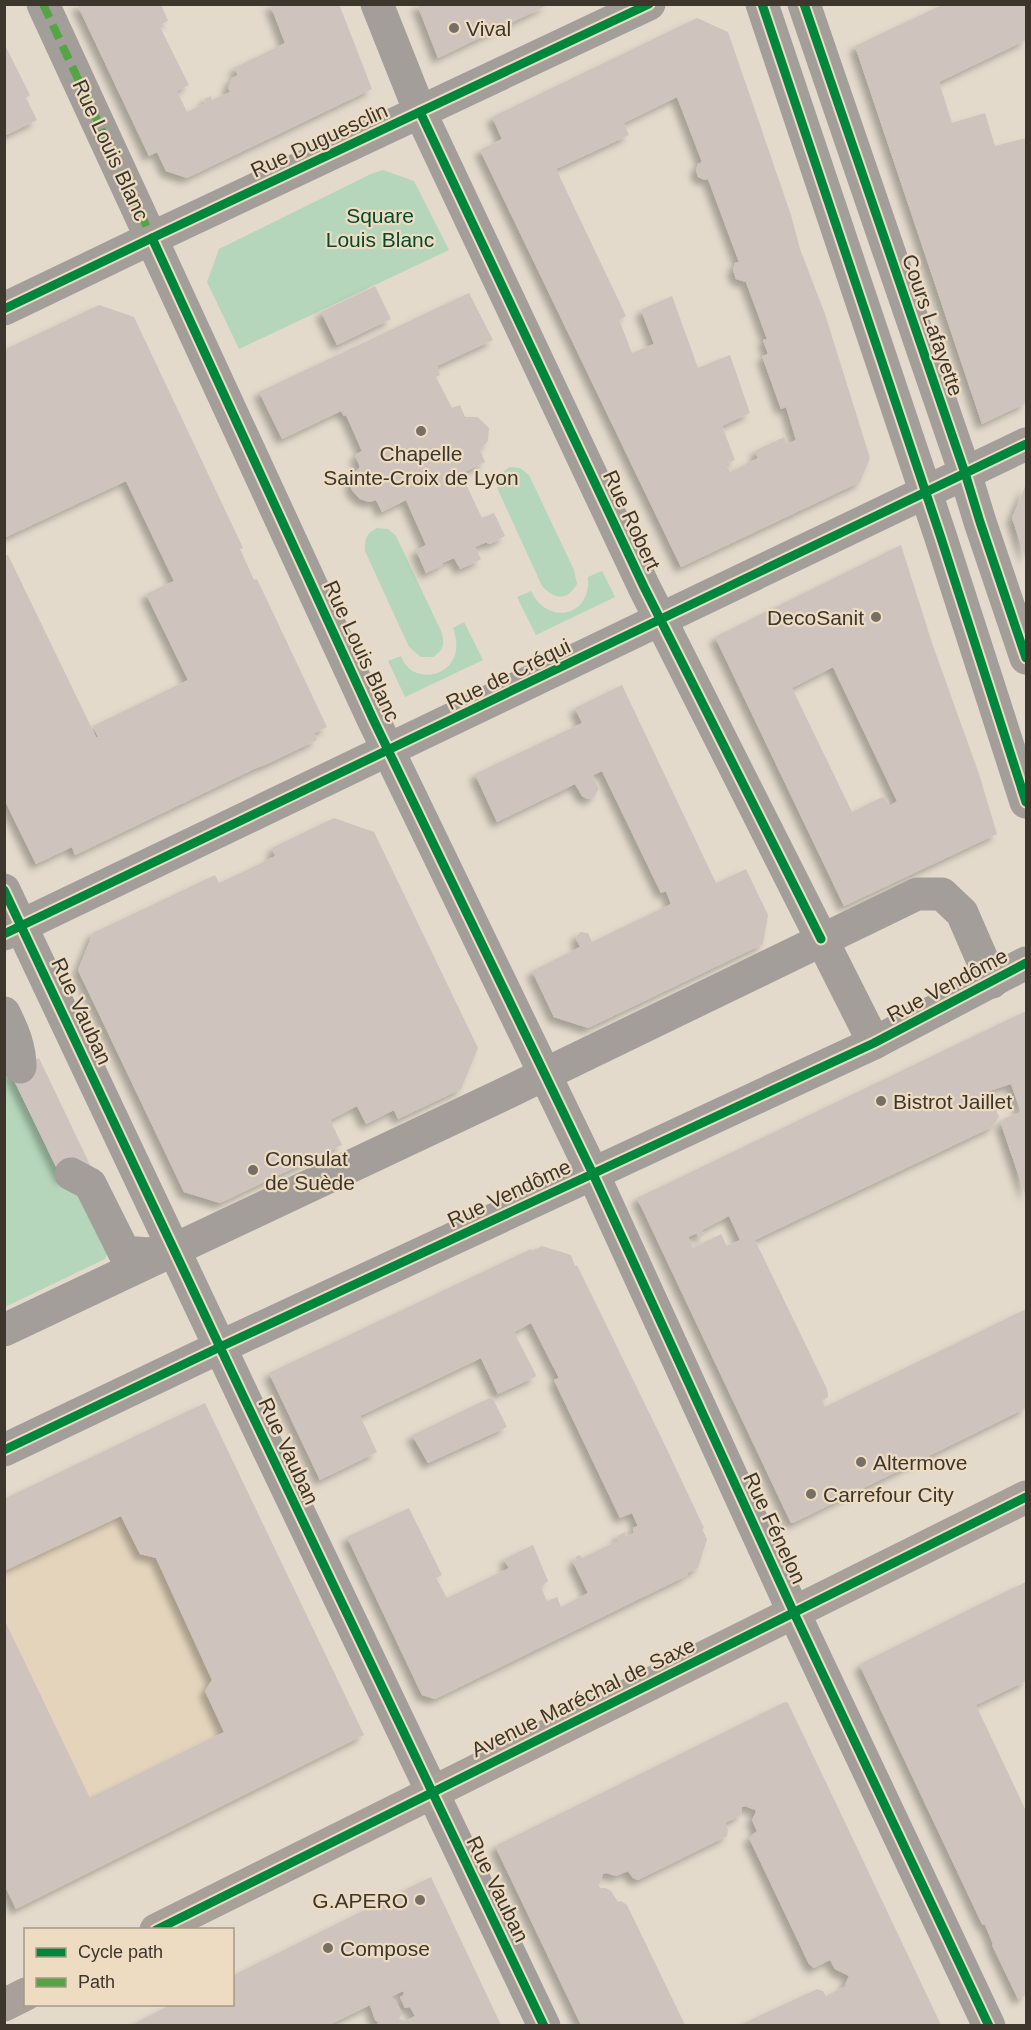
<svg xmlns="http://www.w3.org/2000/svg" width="1031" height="2030" font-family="Arial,sans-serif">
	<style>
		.built { fill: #e4d4bc }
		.green { fill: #b5d6ba }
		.building { fill: #cec3bd; fill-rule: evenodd; filter: url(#shadow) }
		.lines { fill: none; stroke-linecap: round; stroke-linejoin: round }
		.minor { stroke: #a49e9b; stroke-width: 33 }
		.major { stroke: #a8a099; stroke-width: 33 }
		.quiet { stroke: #54a543; stroke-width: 8; stroke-dasharray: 15 8; stroke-linecap: butt }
		.cycleway-casing { stroke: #eddcc2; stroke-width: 13 }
		.cycleway { stroke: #00873e; stroke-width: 9 }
		.poi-dot { fill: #776f64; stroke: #eddcc2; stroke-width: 2 }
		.labels { text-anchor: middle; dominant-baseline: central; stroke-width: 4.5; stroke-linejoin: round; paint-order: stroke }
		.poi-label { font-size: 21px; fill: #3d362c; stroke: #eddcc2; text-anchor: start }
		.street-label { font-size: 21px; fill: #3d362c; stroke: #eddcc2 }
		.park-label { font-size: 21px; fill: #004b2c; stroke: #eddcc2 }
	</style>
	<defs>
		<filter id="shadow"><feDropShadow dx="-5.5" dy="5.5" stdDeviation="3" flood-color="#0004"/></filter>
	</defs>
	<rect width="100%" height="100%" fill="#e3dacc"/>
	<polygon class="built" points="205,1403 364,1735 16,1909 4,1884 4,1499"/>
	<g class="green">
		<polygon points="383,170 414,181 449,250 239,349 207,282 219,249 371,174"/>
		<path d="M 510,467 L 520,468 L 529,475 L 574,570 L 577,584 C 567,601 555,600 542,586 L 498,490 C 495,479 501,472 510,467 Z"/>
		<path d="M 377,528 L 388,529 L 396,536 L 441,631 C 445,643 444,650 433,657 L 421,657 L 409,647 L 365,551 C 364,539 367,533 377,528 Z"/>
		<path d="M 602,571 L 615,597 L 536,635 L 517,597 L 531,591 C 547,626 592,617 588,577 Z"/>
		<path d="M 464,622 L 483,660 L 405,697 L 388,661 L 401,656 C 412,690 471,676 453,628 Z"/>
		<polygon points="5,1029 10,1072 64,1184 78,1190 110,1247 105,1259 5,1307"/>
	</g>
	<g class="building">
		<polygon points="77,4 161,4 168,21 159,25 189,85 177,91 187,112 206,103 204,99 211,96 212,100 230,92 228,88 232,78 238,75 234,68 285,43 270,4 339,4 372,89 187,178 166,171 157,152 149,156"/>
		<polygon points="417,4 550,4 438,58"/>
		<polygon points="944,4 1026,4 1026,40 939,82 952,123 985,113 995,146 1026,138 1026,403 982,424 855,46"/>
		<path d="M 697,18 L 728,32 L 791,215 L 800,249 L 825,314 L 870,458 L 860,482 L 681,567 L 480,150 L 502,139 L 492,117 ZM 677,97 L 702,162 L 698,164 L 696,170 L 698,177 L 705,180 L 708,179 L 739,262 L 735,263 L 733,270 L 736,279 L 746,282 L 767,339 L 763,340 L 768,354 L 762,356 L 781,409 L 786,407 L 796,440 L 787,444 L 784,437 L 755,451 L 758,458 L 730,472 L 726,464 L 735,460 L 722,426 L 750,413 L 730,355 L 698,368 L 672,296 L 641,310 L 654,344 L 632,353 L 619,320 L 626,316 L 556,169 L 629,135 L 624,123 Z"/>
		<polygon points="4,43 30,95 26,98 37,120 4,136"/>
		<polygon points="375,286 391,319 337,345 321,312"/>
		<polygon points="469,293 493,340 437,366 440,375 436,377 452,408 460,405 465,417 478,417 489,428 488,441 480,450 485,462 461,474 482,518 494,513 505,536 492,543 488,544 487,542 475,547 481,559 472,564 460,569 454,558 442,563 443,565 426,573 416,550 426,545 406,500 382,512 376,500 369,502 360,499 351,489 351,480 354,473 360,467 355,455 362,451 346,415 344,416 341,411 282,439 259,392"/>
		<polygon points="99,305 134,317 243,548 240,549 254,580 257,579 327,727 314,733 317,740 267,764 254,769 75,855 72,847 36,864 4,799 4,556 8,555 96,737 98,737 93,726 188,680 146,594 174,581 126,481 4,538 4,350"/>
		<polygon points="1026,484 1026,560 1012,518"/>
		<path d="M 901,545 L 932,643 L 979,774 L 997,834 L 844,906 L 715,637 ZM 833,667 L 897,801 L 890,806 L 886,799 L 882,797 L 852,812 L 792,688 Z"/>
		<polygon points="622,685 716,883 746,869 768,915 763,944 588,1028 554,1017 532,971 580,947 576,938 580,932 588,933 592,942 671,904 666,891 661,893 602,771 593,775 599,789 593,798 587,799 582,796 575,784 497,822 475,774 582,723 575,708"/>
		<polygon points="334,818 374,832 478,1048 461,1089 398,1119 394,1110 366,1124 357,1106 330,1120 342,1145 220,1203 184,1192 78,970 93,933 215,875 219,883 247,870 275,856 272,848"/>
		<path d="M 1026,1011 L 1026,1197 L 1001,1124 L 1005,1118 L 1021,1112 L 1011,1084 L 989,1091 L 999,1117 L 992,1127 L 755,1240 L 827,1389 L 828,1397 L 822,1400 L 825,1407 L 1026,1309 L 1026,1408 L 793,1523 L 791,1523 L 637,1198 ZM 729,1216 L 740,1240 L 727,1246 L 721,1234 L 693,1248 L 688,1237 L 697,1233 L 699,1238 L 704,1235 L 702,1230 Z"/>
		<polygon points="39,1058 90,1165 62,1179 10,1072"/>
		<polygon points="542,1246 571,1255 575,1266 577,1265 662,1439 704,1528 702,1529 707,1539 698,1568 687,1573 688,1575 435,1699 422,1695 347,1537 409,1508 442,1575 436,1578 447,1598 509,1568 504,1559 533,1545 548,1581 541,1587 547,1601 557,1597 561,1607 588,1593 573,1562 577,1560 575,1557 580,1555 582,1558 619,1540 617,1536 625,1532 626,1536 634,1533 633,1528 638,1526 632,1513 620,1518 554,1380 559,1378 531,1323 514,1332 536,1375 535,1377 498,1394 481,1358 360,1416 377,1452 320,1480 269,1373 531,1249 532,1251"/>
		<polygon points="492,1397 507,1427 428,1463 412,1435"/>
		<polygon points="205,1403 364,1735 16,1909 4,1884 4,1619 90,1798 224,1732 205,1691 212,1680 156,1558 140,1554 121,1516 4,1571 4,1499"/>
		<polygon points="1026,1582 1026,1681 976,1705 1026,1811 1026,1995 1018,1999 992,1945 993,1944 985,1925 982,1924 860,1666 864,1662 968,1610 969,1611 970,1609"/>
		<polygon points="785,1702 788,1703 833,1797 941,2025 740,2025 817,1989 823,1991 826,1996 844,1987 849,1976 835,1969 830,1960 814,1968 809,1964 749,1838 757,1831 752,1820 756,1812 755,1810 745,1806 742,1807 742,1812 739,1816 725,1823 728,1830 727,1836 638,1880 633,1878 628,1871 616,1876 606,1873 603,1874 599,1885 600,1888 606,1888 611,1891 618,1902 621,1901 627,1905 685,2025 581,2025 496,1848 497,1845"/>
		<path d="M 431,1877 L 501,2025 L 375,2025 L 379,2023 L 375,2020 L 370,2005 L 329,2025 L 132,2025 L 172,2004 L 232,2004 L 232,1976 ZM 403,1991 L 404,1995 L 400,1997 L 405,2008 L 410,2007 L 415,2016 L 405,2021 L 399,2019 L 402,2013 L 395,2000 L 391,1997 Z"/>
	</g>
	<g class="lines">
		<g class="minor">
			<polyline points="43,4 373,719 593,1174 794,1613 989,2026"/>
			<polyline points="377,4 420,112 644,587 874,1043"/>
			<polyline points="762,4 940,535 1026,802"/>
			<polyline points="804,4 965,473 980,522 1026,658"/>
			<polyline points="4,309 152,238 649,4"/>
			<polyline points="4,890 244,1398 544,2026"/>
			<polyline points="4,934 1026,444"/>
			<path d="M 4,1013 C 13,1031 20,1047 20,1067"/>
			<polyline points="71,1174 90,1184 124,1252 148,1254 165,1251"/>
			<polyline points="4,1330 502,1095 917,894 942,894 962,913 992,982"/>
			<polyline points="4,1450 220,1347 874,1043 1026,963"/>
		</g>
		<g class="major">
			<polyline points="156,1930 1026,1497"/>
			<polyline points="4,2005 26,1994"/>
		</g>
		<polyline class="quiet" points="43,4 152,238"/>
		<g class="cycleway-casing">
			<g id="cycleway">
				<polyline points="762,4 940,535 1026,802"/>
				<polyline points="804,4 965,473 980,522 1026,658"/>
				<polyline points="420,112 644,587 821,939"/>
				<polyline points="152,238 373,719 593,1174 794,1613 989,2026"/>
				<polyline points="4,309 152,238 649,4"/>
				<polyline points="4,890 244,1398 544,2026"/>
				<polyline points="4,934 1026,444"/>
				<polyline points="4,1450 220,1347 874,1043 1026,963"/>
				<polyline points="156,1930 1026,1497"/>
			</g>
		</g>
		<use href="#cycleway" class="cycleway"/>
	</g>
	<g class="poi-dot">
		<circle cx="454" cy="28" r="6"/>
		<circle cx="421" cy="431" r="6"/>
		<circle cx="876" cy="617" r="6"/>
		<circle cx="881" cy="1101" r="6"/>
		<circle cx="253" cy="1170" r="6"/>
		<circle cx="861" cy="1462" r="6"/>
		<circle cx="811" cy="1494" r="6"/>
		<circle cx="420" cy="1900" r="6"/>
		<circle cx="328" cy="1948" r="6"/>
	</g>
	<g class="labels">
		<g class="poi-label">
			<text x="466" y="28">Vival</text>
			<text x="421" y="453" text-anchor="middle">Chapelle<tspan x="421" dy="24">Sainte-Croix de Lyon</tspan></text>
			<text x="864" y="617" text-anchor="end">DecoSanit</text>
			<text x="893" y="1101">Bistrot Jaillet</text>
			<text x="265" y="1158">Consulat<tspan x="265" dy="24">de Suède</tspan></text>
			<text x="873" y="1462">Altermove</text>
			<text x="823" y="1494">Carrefour City</text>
			<text x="408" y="1900" text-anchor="end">G.APERO</text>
			<text x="340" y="1948">Compose</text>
		</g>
		<g class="street-label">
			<text transform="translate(319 140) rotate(-25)">Rue Duguesclin</text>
			<text transform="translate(111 150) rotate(65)">Rue Louis Blanc</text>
			<text transform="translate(933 325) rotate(71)">Cours Lafayette</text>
			<text transform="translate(632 520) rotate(65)">Rue Robert</text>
			<text transform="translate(362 651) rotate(65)">Rue Louis Blanc</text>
			<text transform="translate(508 674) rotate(-26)">Rue de Créqui</text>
			<text transform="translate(947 985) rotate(-28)">Rue Vendôme</text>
			<text transform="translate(82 1011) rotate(65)">Rue Vauban</text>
			<text transform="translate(509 1193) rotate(-25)">Rue Vendôme</text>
			<text transform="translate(289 1451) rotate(65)">Rue Vauban</text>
			<text transform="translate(775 1528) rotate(65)">Rue Fénelon</text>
			<text transform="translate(583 1697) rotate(-26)">Avenue Maréchal de Saxe</text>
			<text transform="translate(498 1889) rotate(64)">Rue Vauban</text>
		</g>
		<g class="park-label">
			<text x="380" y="215">Square<tspan x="380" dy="24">Louis Blanc</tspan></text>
		</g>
	</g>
	<rect width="1031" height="2030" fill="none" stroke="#3d362c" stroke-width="12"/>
	<rect x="24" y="1928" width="210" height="78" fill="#eddcc2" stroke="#a79a86" stroke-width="1.5"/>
	<rect x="36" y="1948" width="30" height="9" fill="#00873e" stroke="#a79a86" stroke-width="1.5"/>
	<text x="78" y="1958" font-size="18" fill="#3d362c">Cycle path</text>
	<rect x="36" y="1978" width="30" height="9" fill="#54a543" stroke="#a79a86" stroke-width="1.5"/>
	<text x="78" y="1988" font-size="18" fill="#3d362c">Path</text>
</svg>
